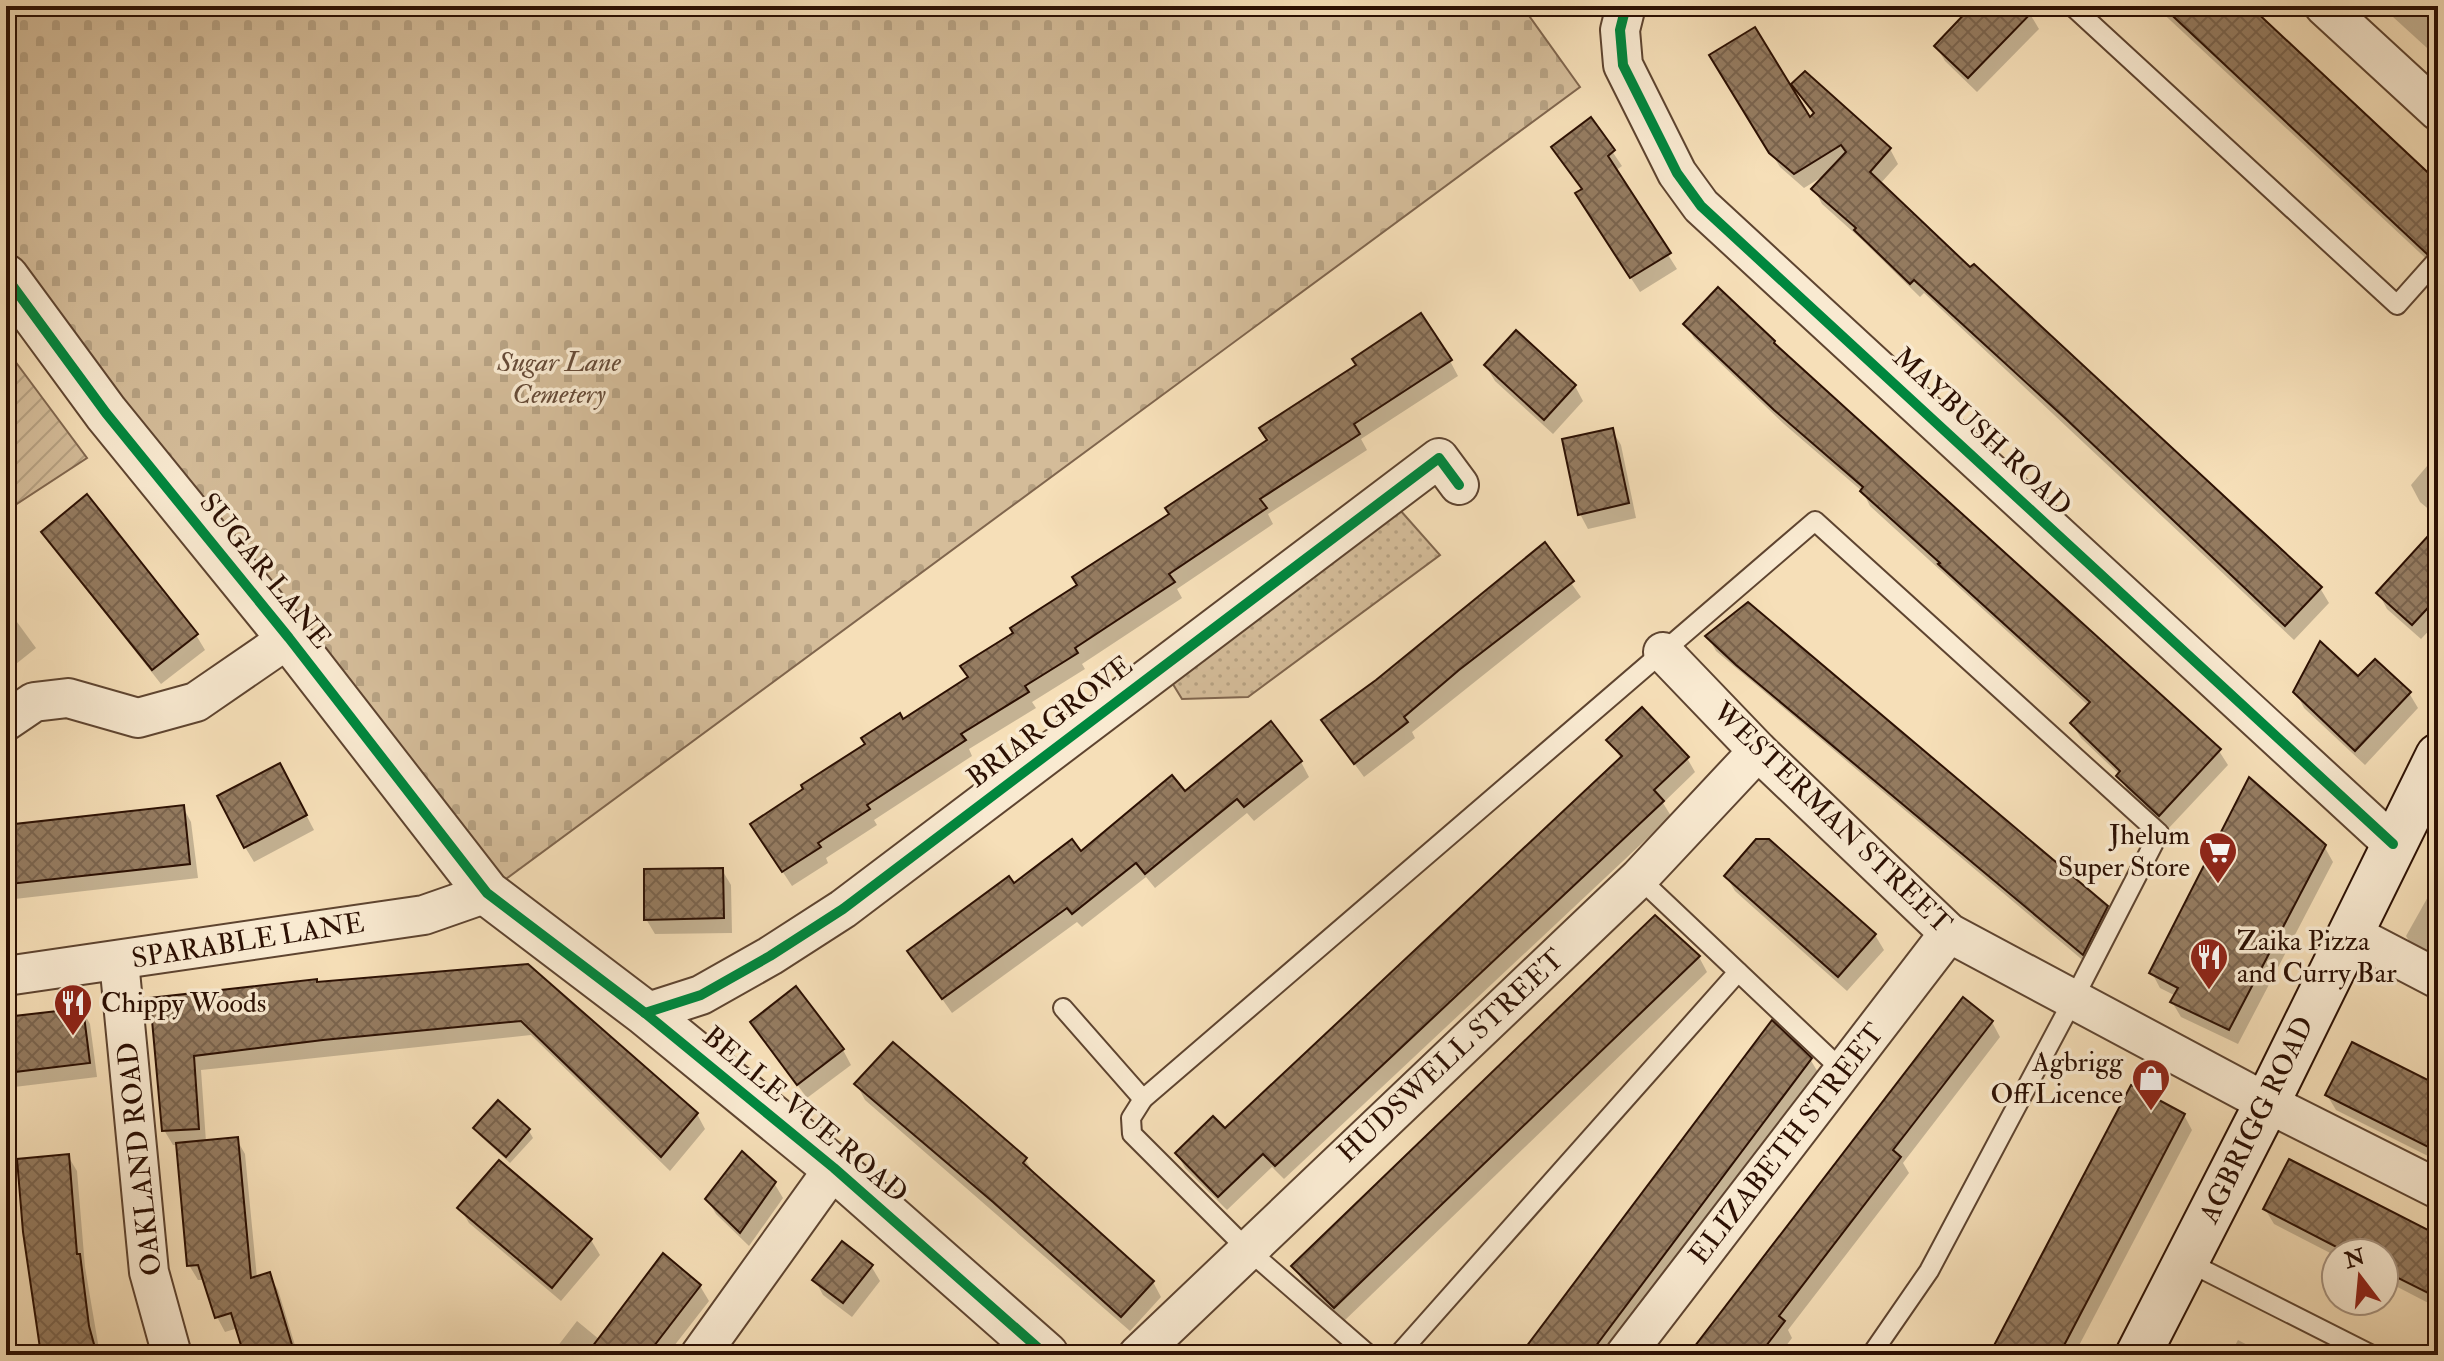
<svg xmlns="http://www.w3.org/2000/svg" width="2444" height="1361" font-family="'IM FELL Double Pica',serif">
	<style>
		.grass { fill: url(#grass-dots); stroke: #80664e; stroke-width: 2 }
		.cemetery { fill: url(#cemetery-stones); stroke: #80664e; stroke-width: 2 }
		.garden { fill: url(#garden-furrows); stroke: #80664e; stroke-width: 2 }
		.shadow { fill: #0003 }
		.building { fill: url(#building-cross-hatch); stroke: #2c1003; stroke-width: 2 }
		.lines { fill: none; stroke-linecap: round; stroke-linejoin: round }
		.service-casing { stroke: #5e4430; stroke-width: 22 }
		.minor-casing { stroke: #5e4430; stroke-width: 42 }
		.tertiary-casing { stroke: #5e4430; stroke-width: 48 }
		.secondary-casing { stroke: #2c1003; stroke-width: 48 }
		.service { stroke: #f9ead1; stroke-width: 18 }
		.minor { stroke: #f9ead1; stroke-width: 38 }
		.tertiary { stroke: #f9ead1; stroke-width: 44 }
		.secondary { stroke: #f9ead1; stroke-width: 44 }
		.cycleway-casing { stroke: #f9ead1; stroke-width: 15 }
		.cycleway { stroke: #00873e; stroke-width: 10 }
		.labels { text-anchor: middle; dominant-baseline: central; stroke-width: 7; stroke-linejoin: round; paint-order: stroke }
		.park-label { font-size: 28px; font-style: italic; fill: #674c38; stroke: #f9ead1 }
		.street-label { font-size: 28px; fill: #2c1003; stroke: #f9ead1 }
		.poi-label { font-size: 28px; fill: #2c1003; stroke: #f9ead1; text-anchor: end }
	</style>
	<defs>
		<pattern id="grass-dots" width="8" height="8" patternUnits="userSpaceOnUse" patternTransform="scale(2)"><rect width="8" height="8" fill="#d4bc99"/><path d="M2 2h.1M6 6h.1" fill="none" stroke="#b6a182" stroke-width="1.8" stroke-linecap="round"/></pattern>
		<pattern id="cemetery-stones" width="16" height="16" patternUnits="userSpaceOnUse" patternTransform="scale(2)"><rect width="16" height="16" fill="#d4bc99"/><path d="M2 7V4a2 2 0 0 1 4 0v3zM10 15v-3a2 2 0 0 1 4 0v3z" fill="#b6a182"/></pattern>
		<pattern id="garden-furrows" width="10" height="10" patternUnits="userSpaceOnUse" patternTransform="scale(2)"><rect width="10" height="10" fill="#d4bc99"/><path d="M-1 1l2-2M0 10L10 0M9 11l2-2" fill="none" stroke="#b6a182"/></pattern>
		<pattern id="building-cross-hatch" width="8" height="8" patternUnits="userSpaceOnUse" patternTransform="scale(2)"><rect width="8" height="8" fill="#957c61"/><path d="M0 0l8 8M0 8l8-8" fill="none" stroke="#7a644e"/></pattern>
	</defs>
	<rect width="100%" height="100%" fill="#f6dfb8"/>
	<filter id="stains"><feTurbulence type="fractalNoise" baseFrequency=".0025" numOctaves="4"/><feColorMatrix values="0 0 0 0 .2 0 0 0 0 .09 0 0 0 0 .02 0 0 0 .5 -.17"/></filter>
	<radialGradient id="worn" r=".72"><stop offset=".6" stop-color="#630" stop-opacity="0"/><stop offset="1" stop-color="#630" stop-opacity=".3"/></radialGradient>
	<polygon class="grass" points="1400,510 1440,555 1248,697 1182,699 1171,681"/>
	<polygon class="cemetery" points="6,6 1522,6 1580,87 487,893 6,280"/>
	<polygon class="garden" points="6,349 87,458 6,511"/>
	<g class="shadow">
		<polygon points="1975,6 2021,6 2030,14 2039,29 1977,92 1945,61 1936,46"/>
		<polygon points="2155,6 2248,6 2438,183 2438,264 2434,266"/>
		<polygon points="2381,6 2438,6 2438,58"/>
		<polygon points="1721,71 1810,121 1815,115 1793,85 1890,149 1898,164 1880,184 1971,270 2320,588 2329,603 2294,640 1924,293 1920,297 1861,239 1822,204 1814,189 1825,175 1804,188 1780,167"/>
		<polygon points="1591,120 1622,166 1615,171 1677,269 1640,292 1586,209 1583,191"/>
		<polygon points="1686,324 1774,343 2219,751 2228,765 2168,829 2127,790 2120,775 2081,738 2072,724 2089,706 1870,506 1863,492 1784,424 1694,338"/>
		<polygon points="1450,361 1458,376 1361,439 1367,450 1268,514 1273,524 1177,589 1182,598 1082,664 1085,669 1032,702 1036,708 969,749 972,756 874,820 877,825 826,858 828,863 792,886 761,839 902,722 970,678 963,666"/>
		<polygon points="1486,366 1575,386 1583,401 1553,434 1495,381"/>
		<polygon points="1612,430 1621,445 1636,518 1588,529 1580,514"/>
		<polygon points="2438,453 2438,517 2420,502 2411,485"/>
		<polygon points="44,532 196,635 205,650 161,684 53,547"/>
		<polygon points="1544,545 1581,597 1412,732 1415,738 1364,777 1323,721 1377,681"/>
		<polygon points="2379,594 2438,596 2438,621 2421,639 2387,609"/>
		<polygon points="6,607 36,648 6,672"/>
		<polygon points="1708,637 2106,908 2115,923 2092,968 1716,651"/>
		<polygon points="2358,679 2409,693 2418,708 2365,765 2304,708 2296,692"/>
		<polygon points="1609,740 1687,758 1695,772 1663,803 1671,816 1284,1179 1272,1167 1227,1210 1185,1168 1177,1153 1225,1130 1621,759"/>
		<polygon points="1301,762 1309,777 1254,821 1247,813 1155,888 1146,877 1082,927 1077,922 952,1013 909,952 1014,886 1081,853 1184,794"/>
		<polygon points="288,780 314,830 254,862 245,847"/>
		<polygon points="183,807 191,822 198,878 6,900 6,828"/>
		<polygon points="1769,841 1875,935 1884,950 1847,991 1735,891 1726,876"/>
		<polygon points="2324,846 2333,862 2238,1044 2181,1017 2172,1002 2176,996 2160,988 2152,973"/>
		<polygon points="722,870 731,885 732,933 655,934 646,919"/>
		<polygon points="2438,879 2438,963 2415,951 2406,936"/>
		<polygon points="1655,917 1699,957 1707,972 1343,1322 1302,1281 1294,1266"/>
		<polygon points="527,966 697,1114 705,1129 670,1171 531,1035 201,1070 206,1142 237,1140 245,1154 257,1278 269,1275 278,1290 298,1355 246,1355 238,1328 225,1332 217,1317 205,1280 198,1280 189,1265 179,1145 173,1145 164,1130 152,999"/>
		<polygon points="82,1010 90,1024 97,1077 6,1088 6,1019"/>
		<polygon points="1992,1022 2000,1037 1903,1163 1909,1173 1788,1330 1792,1338 1779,1355 1690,1355"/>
		<polygon points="752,1023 843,1050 851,1065 807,1098"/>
		<polygon points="1810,1059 1819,1074 1608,1355 1521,1355"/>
		<polygon points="857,1085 1025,1159 1034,1174 1153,1282 1161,1297 1130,1331 865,1100"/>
		<polygon points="2438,1087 2438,1161 2336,1110 2327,1095"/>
		<polygon points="498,1103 529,1131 533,1138 510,1163 479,1135 475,1128"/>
		<polygon points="2184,1115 2192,1130 2074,1355 1991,1355"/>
		<polygon points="68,1156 77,1171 85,1267 100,1355 43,1355"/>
		<polygon points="774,1183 783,1198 749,1246 716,1214 707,1199"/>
		<polygon points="460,1208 591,1240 600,1255 561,1301 469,1223"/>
		<polygon points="2265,1209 2438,1238 2438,1308 2384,1280 2384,1253 2336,1253 2336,1256 2274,1224"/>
		<polygon points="871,1266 880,1281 852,1317 823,1295 815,1280"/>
		<polygon points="700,1286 709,1301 667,1355 561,1355 557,1347 577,1321 600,1340"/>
		<polygon points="2238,1340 2266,1355 2230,1355"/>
		<polygon points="1230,1346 1241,1355 1222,1355"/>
	</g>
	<g class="building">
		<polygon points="1972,6 2038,6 1968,78 1934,46"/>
		<polygon points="2162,6 2250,6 2438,182 2438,247 2427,254"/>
		<polygon points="1755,27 1810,117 1814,113 1791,84 1805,71 1891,148 1870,172 1970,267 1974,264 2322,587 2285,626 2066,419 1914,280 1910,284 1854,230 1856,228 1811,189 1846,152 1841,145 1794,174 1769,153 1709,55"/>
		<polygon points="1591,117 1615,150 1608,156 1671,253 1630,278 1575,193 1582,189 1551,147"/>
		<polygon points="1718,287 1775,341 1774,343 2221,749 2159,816 2116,776 2120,771 2070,723 2090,702 1938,564 1940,563 1860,491 1863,487 1774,410 1683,324"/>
		<polygon points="1421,313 1452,360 1354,424 1360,434 1260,499 1267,508 1169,574 1175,582 1075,648 1078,653 1025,686 1029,692 961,734 966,740 867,805 870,809 818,843 821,847 782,872 750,824 803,789 801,785 865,744 861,738 900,713 903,719 968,677 960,666 1013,633 1010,628 1077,585 1072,577 1169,514 1165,508 1267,440 1259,428 1356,365 1352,359"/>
		<polygon points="1516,330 1576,385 1544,420 1484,365"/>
		<polygon points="1613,428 1629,503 1578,515 1562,439"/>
		<polygon points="87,494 198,634 152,670 41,532"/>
		<polygon points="2438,525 2438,597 2412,625 2376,593"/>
		<polygon points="1545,542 1574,581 1459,670 1404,717 1408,722 1354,764 1321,720 1376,680"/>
		<polygon points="1748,602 2108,906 2083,955 1736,665 1705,636"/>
		<polygon points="2320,641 2358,676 2375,659 2411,692 2355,751 2293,692"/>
		<polygon points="1642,707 1689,757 1654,790 1664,801 1275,1166 1263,1154 1218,1197 1175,1153 1213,1116 1225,1128 1622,756 1606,740"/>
		<polygon points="1271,721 1302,761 1244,807 1237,799 1145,874 1136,863 1072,914 1067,908 942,999 907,951 1009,876 1014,883 1072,839 1081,851 1172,775 1185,791"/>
		<polygon points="280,763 307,815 244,848 217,796"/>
		<polygon points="2249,777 2326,845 2229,1030 2170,1002 2178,988 2149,973"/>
		<polygon points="184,805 190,864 10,884 6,825"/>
		<polygon points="1756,839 1769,839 1876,934 1838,977 1724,876"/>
		<polygon points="723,868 724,918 644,920 644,869"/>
		<polygon points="1655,915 1700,956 1334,1308 1291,1266"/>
		<polygon points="528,964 698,1113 661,1157 521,1021 323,1040 194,1056 199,1129 162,1131 150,998 317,979 317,982"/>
		<polygon points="796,986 844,1049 797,1085 750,1022"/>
		<polygon points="1963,997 1993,1021 1893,1150 1901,1157 1779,1316 1785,1321 1766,1346 1759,1355 1688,1355"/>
		<polygon points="83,1008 90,1063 6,1073 6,1017"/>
		<polygon points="1772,1020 1812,1058 1589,1355 1520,1355"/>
		<polygon points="893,1042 1027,1158 1023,1163 1154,1281 1121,1317 993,1202 854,1084"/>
		<polygon points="2352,1042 2438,1085 2438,1152 2325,1095"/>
		<polygon points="2131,1085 2185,1114 2092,1292 2059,1355 1989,1355"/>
		<polygon points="498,1100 530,1129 506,1157 473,1128"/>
		<polygon points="238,1137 251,1278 270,1272 295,1355 244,1355 231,1313 215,1318 198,1265 187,1266 176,1143"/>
		<polygon points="742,1151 776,1182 740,1233 705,1199"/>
		<polygon points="69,1154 77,1254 80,1254 89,1326 97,1355 41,1355 23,1232 17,1159"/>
		<polygon points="2289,1159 2438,1235 2438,1298 2384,1271 2384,1253 2348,1253 2263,1209"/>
		<polygon points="499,1160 592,1239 552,1288 457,1208"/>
		<polygon points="842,1241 873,1265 843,1303 812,1280"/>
		<polygon points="663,1253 701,1285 647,1355 586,1355"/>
	</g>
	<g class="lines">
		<g class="service-casing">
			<g id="service">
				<polyline points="2072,6 2397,305 2438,259"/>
				<polyline points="1639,878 1843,1071"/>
				<polyline points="1063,1008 1143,1099"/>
				<polyline points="2186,1261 2372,1355"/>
				<polyline points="1369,1355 1247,1249 1132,1134 1131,1118 1143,1099 1815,521 2159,833 2073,1000 1929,1271 1871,1355"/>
				<polyline points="1398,1355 1738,972"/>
			</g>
		</g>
		<g class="minor-casing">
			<g id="minor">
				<polyline points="1626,6 1620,30 1623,65 1677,173 1701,206 2393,844"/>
				<polyline points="2324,6 2438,111"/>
				<polyline points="1663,652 1758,751 1949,933 2267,1103 2438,1189"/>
				<polyline points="6,721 34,702 68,698 138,718 196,702 289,638"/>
				<polyline points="2350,933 2438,979"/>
				<polyline points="119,961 149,1272 172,1355"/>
				<polyline points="6,976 424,915 487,893"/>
				<polyline points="645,1013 701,995 770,956 843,909 1439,458 1459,485"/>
				<polyline points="700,1355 834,1168"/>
				<polyline points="1138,1355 1639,878 1758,751"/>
				<polyline points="1625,1355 1949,933"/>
			</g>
		</g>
		<g class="tertiary-casing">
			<polyline id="tertiary" points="6,277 106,413 289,638 487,893 645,1013 834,1168 1046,1355"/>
		</g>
		<g class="secondary-casing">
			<polyline id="secondary" points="2138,1355 2267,1103 2438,756"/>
		</g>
		<use href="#service" class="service"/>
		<use href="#minor" class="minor"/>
		<use href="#tertiary" class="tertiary"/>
		<use href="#secondary" class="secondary"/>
		<g class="cycleway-casing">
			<g id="cycleway">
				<polyline points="1626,6 1620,30 1623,65 1677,173 1701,206 2393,844"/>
				<polyline points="6,277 106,413 289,638 487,893 645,1013 834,1168 1046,1355"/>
				<polyline points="645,1013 701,995 770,956 843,909 1439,458 1459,485"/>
			</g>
		</g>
		<use href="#cycleway" class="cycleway"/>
	</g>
	<defs>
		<g id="supermarket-pin" transform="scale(2)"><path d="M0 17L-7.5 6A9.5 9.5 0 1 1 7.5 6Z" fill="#8f2418" stroke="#f9ead1"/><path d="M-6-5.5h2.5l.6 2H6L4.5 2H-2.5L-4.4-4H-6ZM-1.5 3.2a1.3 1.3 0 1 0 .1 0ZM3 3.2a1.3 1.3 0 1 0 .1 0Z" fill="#fff"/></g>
		<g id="restaurant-pin" transform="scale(2)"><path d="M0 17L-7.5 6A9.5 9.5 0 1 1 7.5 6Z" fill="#8f2418" stroke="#f9ead1"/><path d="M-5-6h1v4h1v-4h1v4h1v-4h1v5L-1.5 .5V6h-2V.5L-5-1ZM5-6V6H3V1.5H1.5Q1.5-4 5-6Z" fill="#fff"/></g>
		<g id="shop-pin" transform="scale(2)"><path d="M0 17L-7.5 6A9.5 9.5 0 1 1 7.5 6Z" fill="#8f2418" stroke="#f9ead1"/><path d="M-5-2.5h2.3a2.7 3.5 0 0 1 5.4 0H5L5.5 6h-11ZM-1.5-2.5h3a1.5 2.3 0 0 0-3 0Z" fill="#fff"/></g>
	</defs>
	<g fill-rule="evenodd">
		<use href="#supermarket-pin" x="2218" y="851"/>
		<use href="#restaurant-pin" x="2209" y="957"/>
		<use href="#restaurant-pin" x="73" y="1003"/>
		<use href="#shop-pin" x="2151" y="1078"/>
	</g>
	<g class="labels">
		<g class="park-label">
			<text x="559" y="362">Sugar Lane<tspan x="559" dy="32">Cemetery</tspan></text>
		</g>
		<g class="street-label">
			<text transform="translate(1982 432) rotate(43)">MAYBUSH ROAD</text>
			<text transform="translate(265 571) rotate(51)">SUGAR LANE</text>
			<text transform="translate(1050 722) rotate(-37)">BRIAR GROVE</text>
			<text transform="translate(1832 818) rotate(44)">WESTERMAN STREET</text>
			<text transform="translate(248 941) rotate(-9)">SPARABLE LANE</text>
			<text transform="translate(1451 1056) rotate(-43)">HUDSWELL STREET</text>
			<text transform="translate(805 1115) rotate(40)">BELLE VUE ROAD</text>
			<text transform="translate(2257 1120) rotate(-64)">AGBRIGG ROAD</text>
			<text transform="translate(1787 1144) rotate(-52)">ELIZABETH STREET</text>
			<text transform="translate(140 1159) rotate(-96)">OAKLAND ROAD</text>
		</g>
		<g class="poi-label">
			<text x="2190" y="835">Jhelum<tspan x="2190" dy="32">Super Store</tspan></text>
			<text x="2237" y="941" text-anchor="start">Zaika Pizza<tspan x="2237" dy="32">and Curry Bar</tspan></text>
			<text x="101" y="1003" text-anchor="start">Chippy Woods</text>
			<text x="2123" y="1062">Agbrigg<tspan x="2123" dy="32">Off Licence</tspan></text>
		</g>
	</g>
	<rect width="2444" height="1361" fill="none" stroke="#f6dfb8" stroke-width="32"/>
	<rect x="8" y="8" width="2428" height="1345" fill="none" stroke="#2c1003" stroke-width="4"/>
	<rect x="16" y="16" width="2412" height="1329" fill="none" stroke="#2c1003" stroke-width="2"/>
	<g transform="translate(2360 1277) rotate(344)"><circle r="38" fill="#f9ead1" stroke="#a7937f" stroke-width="2"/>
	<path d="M0-6L14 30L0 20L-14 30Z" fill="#8f2418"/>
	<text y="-12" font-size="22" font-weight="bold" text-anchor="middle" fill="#2c1003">N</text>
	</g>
	<rect width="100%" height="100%" filter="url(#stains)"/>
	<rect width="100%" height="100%" fill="url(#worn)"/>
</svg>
